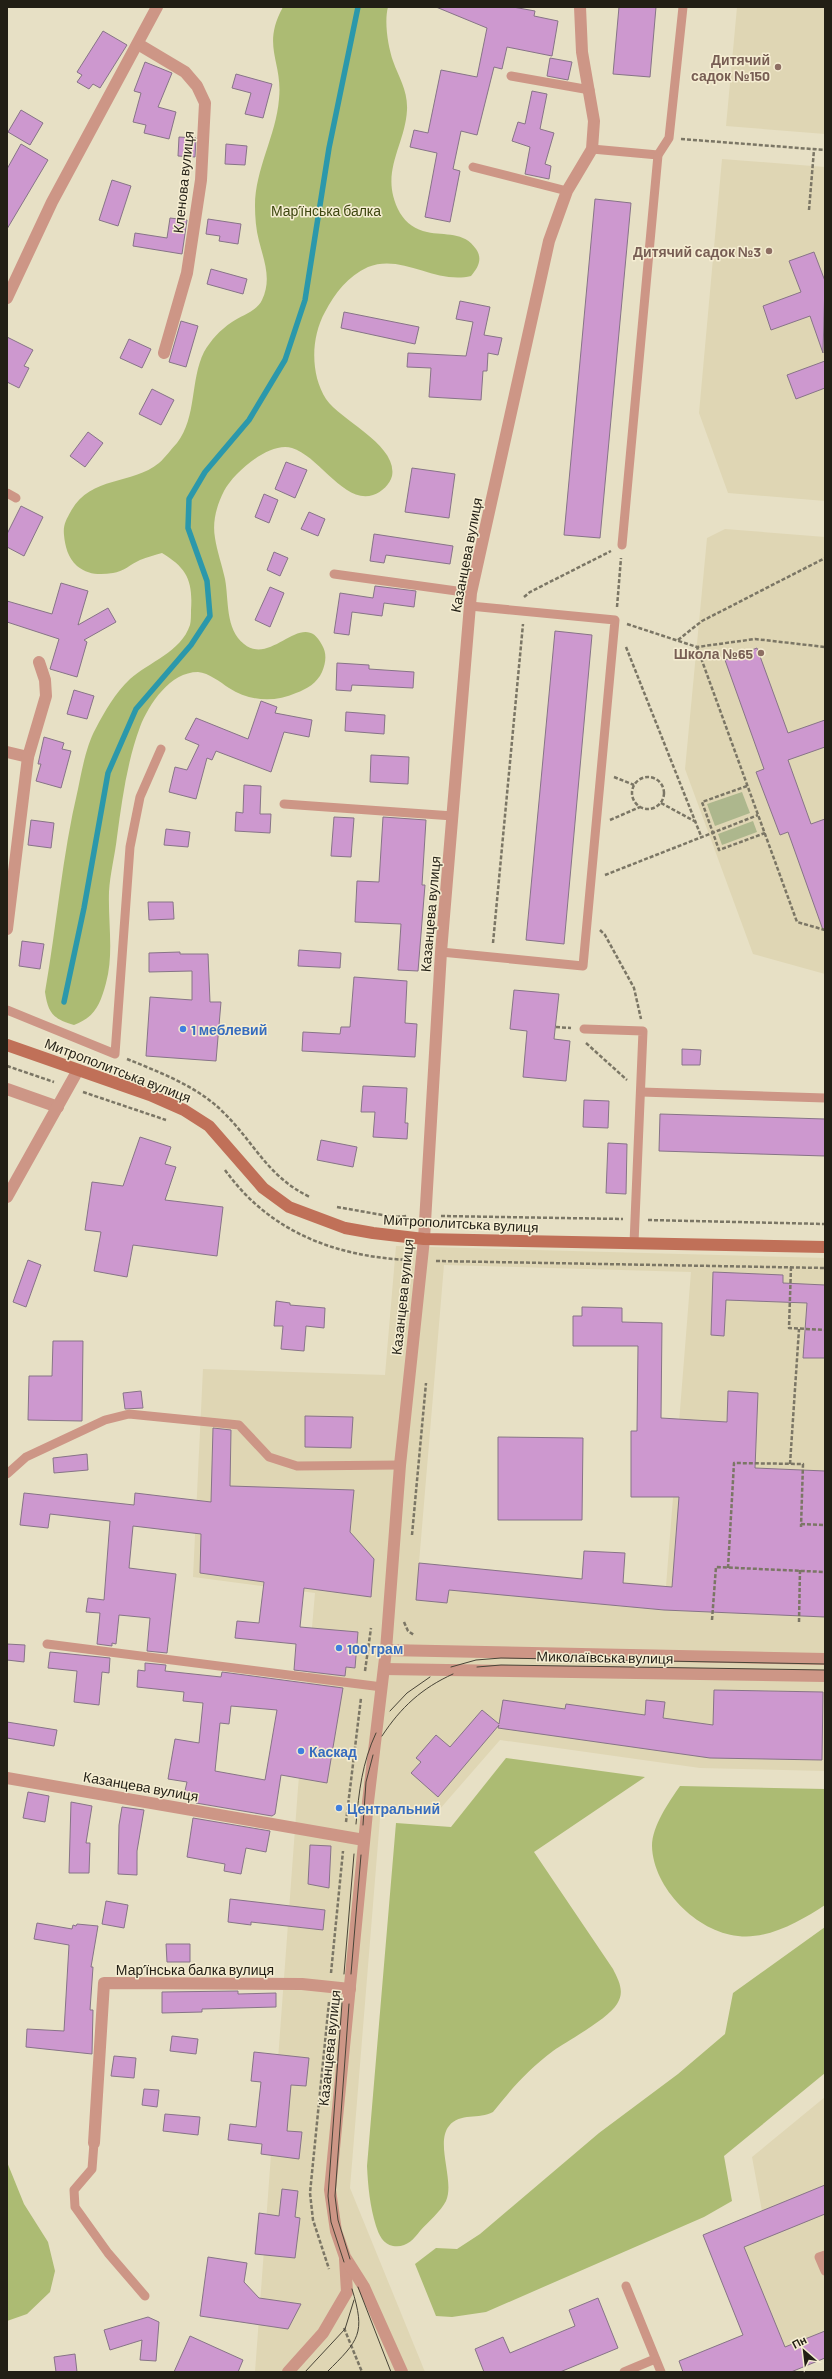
<svg xmlns="http://www.w3.org/2000/svg" width="832" height="2379" font-family="Barlow,sans-serif">
	<style>
		.built { fill: #dfd6b4; fill-rule: evenodd }
		.green { fill: #adb78d }
		.forest { fill: #acbb73 }
		.lines { fill: none; stroke-linecap: round; stroke-linejoin: round }
		.stream { stroke: #2b98ab; stroke-width: 5.5 }
		.building { fill: #cd98cf; stroke: #877487; fill-rule: evenodd }
		.path { stroke: #7b7665; stroke-width: 2.5; stroke-dasharray: 4 2; stroke-linecap: butt }
		.service { stroke: #cd9686; stroke-width: 9 }
		.minor { stroke: #cd9686; stroke-width: 12 }
		.secondary { stroke: #c07058; stroke-width: 12 }
		.tram { stroke: #484437; stroke-width: 1 }
		.education-dot { fill: #8d6e63; stroke: #f5edd2; stroke-width: 1.5 }
		.shop-dot { fill: #3f7fe0; stroke: #f5edd2; stroke-width: 1.5 }
		.labels { text-anchor: middle; dominant-baseline: central; stroke-width: 3; stroke-linejoin: round; paint-order: stroke }
		.education-label { font-size: 14px; font-weight: bold; fill: #785e54; stroke: #f5edd2; text-anchor: end }
		.street-label { font-size: 14px; fill: #221f15; stroke: #f5edd2 }
		.park-label { font-size: 14px; fill: #3d460f; stroke: #f5edd2 }
		.shop-label { font-size: 14px; font-weight: bold; fill: #366cbe; stroke: #f5edd2; text-anchor: start }
	</style>
	<rect width="100%" height="100%" fill="#e7e0c5"/>
	<g class="built">
		<polygon points="737,7 825,7 825,134 726,126"/>
		<polygon points="722,159 825,167 825,501 728,493 699,413"/>
		<polygon points="725,529 825,537 825,974 753,954 685,769 707,538"/>
		<path d="M 396,1246 L 825,1258 L 825,1771 L 700,1768 L 500,1740 L 439,1810 L 381,1806 L 350,2188 L 425,2372 L 255,2372 L 298,1788 L 315,1593 L 193,1577 L 203,1369 L 385,1375 ZM 444,1265 L 691,1272 L 666,1586 L 419,1563 Z"/>
		<polygon points="825,2097 825,2358 791,2372 758,2372 703,2235 762,2211 752,2157"/>
	</g>
	<g class="green">
		<polygon points="742,792 750,813 715,826 707,804"/>
		<polygon points="753,821 757,832 722,845 718,834"/>
	</g>
	<g class="forest">
		<path d="M 283,7 L 388,7 C 384,22 388,46 393,61 C 399,78 408,91 407,110 C 405,147 378,173 400,213 C 406,223 416,230 427,232 C 445,236 464,231 476,249 C 483,259 478,268 471,276 C 436,285 402,253 368,267 C 348,276 335,293 325,312 C 311,337 310,374 326,399 C 341,421 398,445 392,476 C 390,484 382,492 373,495 C 345,505 319,456 292,448 C 270,441 234,472 224,491 C 217,505 212,521 215,538 C 217,551 222,565 225,579 C 229,600 225,629 244,644 C 272,667 303,607 322,645 C 327,653 326,663 322,672 C 317,683 307,689 296,693 C 274,703 249,701 229,688 C 220,682 209,673 198,672 C 170,672 149,704 140,727 C 127,762 122,800 117,837 C 115,855 110,874 109,892 C 108,923 114,954 106,983 C 100,1005 95,1017 74,1025 C 53,1019 48,1013 45,992 C 57,924 62,856 78,789 C 82,770 86,746 96,728 C 105,711 115,693 130,679 C 149,662 181,652 190,625 C 191,621 191,615 191,610 C 193,581 187,568 162,553 C 155,555 147,557 140,560 C 131,564 123,572 113,573 C 100,575 88,575 77,566 C 68,558 65,546 64,535 C 63,525 66,520 71,511 C 90,476 132,485 159,463 C 165,458 171,449 177,443 C 197,417 190,380 204,352 C 211,340 220,330 232,322 C 242,315 257,311 262,300 C 272,279 264,261 259,241 C 256,230 255,217 255,206 C 255,169 276,136 279,99 C 283,61 261,47 283,7 Z"/>
		<path d="M 506,1758 L 645,1777 L 534,1852 L 613,1969 C 619,1981 625,1992 617,2004 C 609,2018 569,2040 553,2051 C 530,2068 511,2089 493,2112 C 479,2120 460,2112 449,2126 C 435,2143 455,2181 446,2201 C 441,2211 428,2222 420,2231 C 413,2240 406,2248 393,2246 C 383,2244 379,2235 376,2226 C 370,2206 368,2187 367,2166 L 396,1823 L 451,1827 Z"/>
		<path d="M 680,1786 L 825,1789 L 825,1905 C 801,1921 767,1940 738,1936 C 697,1932 653,1888 652,1846 C 652,1826 669,1802 680,1786 Z"/>
		<polygon points="825,1927 825,2073 724,2156 732,2201 704,2217 486,2312 452,2317 436,2316 415,2264 436,2248 457,2249 480,2234 599,2133 678,2074 725,2034 733,1993"/>
		<polygon points="7,2162 24,2204 48,2242 55,2271 50,2292 27,2314 7,2321"/>
	</g>
	<g class="lines">
		<polyline class="stream" points="64,1002 84,908 108,773 136,709 191,645 210,616 207,581 188,528 189,499 205,472 249,420 285,360 305,300 329,148 358,7"/>
	</g>
	<g class="building">
		<polygon points="436,7 513,7 535,11 534,16 558,21 552,56 507,47 502,69 494,67 477,135 461,131 453,169 460,171 450,222 425,217 437,153 410,147 414,130 428,133 441,70 477,77 487,28"/>
		<polygon points="619,7 656,7 650,77 613,74"/>
		<polygon points="103,31 127,45 100,88 93,84 89,89 77,82 82,75 77,72"/>
		<polygon points="550,58 572,62 568,80 547,76"/>
		<polygon points="145,62 172,73 158,107 176,112 169,139 144,133 146,125 133,122 141,93 134,91"/>
		<polygon points="236,74 272,84 263,118 245,114 251,93 232,88"/>
		<polygon points="532,91 547,94 540,129 554,133 545,164 551,166 549,179 525,174 530,147 512,141 518,122 525,124"/>
		<polygon points="21,110 43,123 30,145 8,132"/>
		<polygon points="179,137 196,138 195,157 178,156"/>
		<polygon points="21,144 48,160 7,229 7,169"/>
		<polygon points="226,144 247,146 245,165 225,164"/>
		<polygon points="112,180 131,186 118,226 99,220"/>
		<polygon points="595,199 631,203 600,538 564,535"/>
		<polygon points="170,218 187,220 182,254 133,246 135,233 167,238"/>
		<polygon points="208,219 241,224 238,244 219,241 220,236 206,234"/>
		<polygon points="814,252 825,281 823,353 810,316 771,330 763,306 801,292 789,261"/>
		<polygon points="211,269 247,279 243,294 207,284"/>
		<polygon points="460,301 490,307 484,335 502,338 498,355 488,353 487,371 483,371 481,400 429,397 431,368 407,367 408,353 466,356 473,322 456,319"/>
		<polygon points="344,312 419,327 415,344 341,328"/>
		<polygon points="181,321 198,326 186,367 169,362"/>
		<polygon points="7,337 33,350 24,366 29,368 19,388 7,382"/>
		<polygon points="129,339 151,349 142,368 120,358"/>
		<polygon points="825,361 825,388 796,399 787,375"/>
		<polygon points="152,389 174,400 161,425 139,414"/>
		<polygon points="88,432 103,443 85,467 70,456"/>
		<polygon points="286,462 307,470 295,498 275,489"/>
		<polygon points="412,468 455,474 449,518 405,512"/>
		<polygon points="264,494 278,500 269,523 255,517"/>
		<polygon points="21,506 43,517 24,556 7,547 7,534"/>
		<polygon points="309,512 325,519 318,536 301,529"/>
		<polygon points="374,534 453,546 450,564 386,555 384,563 370,561"/>
		<polygon points="274,552 288,558 280,576 267,570"/>
		<polygon points="61,583 88,591 78,625 108,608 116,622 84,640 87,642 77,677 50,669 59,639 7,622 7,601 52,614"/>
		<polygon points="375,586 416,591 414,607 384,603 382,616 352,612 349,635 334,633 340,593 373,598"/>
		<polygon points="270,587 284,593 270,627 255,620"/>
		<polygon points="555,631 592,635 564,944 526,940"/>
		<polygon points="757,648 788,733 825,720 825,747 788,760 811,824 825,819 825,930 823,930 788,832 780,835 756,772 764,769 725,660"/>
		<polygon points="337,663 369,665 369,669 414,672 413,688 352,685 351,691 336,690"/>
		<polygon points="74,690 94,696 87,719 67,714"/>
		<polygon points="261,701 277,707 275,713 312,720 309,737 284,732 271,772 216,751 212,760 207,758 196,799 169,792 175,767 187,770 199,745 185,739 196,718 248,739"/>
		<polygon points="346,712 385,715 384,734 345,731"/>
		<polygon points="44,737 64,743 62,749 71,751 61,788 36,781 41,764 38,764"/>
		<polygon points="371,755 409,757 408,784 370,782"/>
		<polygon points="244,785 261,786 260,814 271,814 270,833 235,831 236,812 243,813"/>
		<polygon points="334,817 354,818 351,857 331,856"/>
		<polygon points="383,817 426,820 422,885 425,885 418,971 398,970 401,924 355,922 357,881 379,882"/>
		<polygon points="31,820 54,823 51,848 28,845"/>
		<polygon points="166,829 190,832 188,847 164,845"/>
		<polygon points="148,902 173,902 174,919 149,920"/>
		<polygon points="22,941 44,944 40,969 19,966"/>
		<polygon points="299,950 341,953 340,968 298,966"/>
		<polygon points="180,952 180,954 208,954 210,1002 221,1002 216,1061 146,1056 150,997 192,1000 192,971 149,972 149,953"/>
		<polygon points="354,977 407,981 405,1023 417,1024 415,1057 302,1051 303,1032 340,1034 341,1027 350,1027"/>
		<polygon points="514,990 559,994 554,1039 570,1041 566,1081 523,1077 527,1031 510,1029"/>
		<polygon points="682,1049 701,1050 700,1065 682,1065"/>
		<polygon points="363,1086 407,1088 405,1123 408,1123 407,1139 373,1137 375,1112 361,1112"/>
		<polygon points="584,1100 609,1101 608,1128 583,1127"/>
		<polygon points="660,1114 825,1119 825,1156 659,1151"/>
		<polygon points="140,1137 171,1147 165,1164 176,1167 165,1200 223,1207 217,1256 133,1245 127,1277 94,1271 101,1232 85,1230 92,1182 123,1186"/>
		<polygon points="321,1140 357,1147 353,1167 317,1160"/>
		<polygon points="608,1143 627,1144 626,1194 606,1193"/>
		<polygon points="28,1260 41,1265 26,1307 13,1302"/>
		<polygon points="713,1272 783,1275 783,1283 825,1285 825,1358 803,1358 807,1303 726,1300 724,1336 711,1335"/>
		<polygon points="276,1301 290,1303 290,1305 325,1308 324,1328 306,1326 304,1351 281,1349 283,1326 274,1326"/>
		<polygon points="582,1307 622,1308 622,1322 662,1323 661,1418 727,1422 728,1391 758,1393 755,1468 825,1471 825,1617 664,1610 449,1590 447,1603 416,1600 419,1563 582,1579 584,1551 625,1553 623,1583 672,1587 679,1497 631,1497 631,1431 637,1431 638,1346 573,1346 573,1316 582,1316"/>
		<polygon points="53,1341 83,1341 82,1421 28,1420 29,1376 52,1376"/>
		<polygon points="141,1391 143,1408 125,1409 123,1393"/>
		<polygon points="305,1416 353,1417 351,1448 305,1447"/>
		<polygon points="213,1428 231,1430 230,1486 354,1490 350,1532 374,1559 371,1597 304,1588 300,1627 358,1632 355,1668 346,1667 345,1676 294,1670 296,1644 235,1638 237,1621 259,1623 264,1582 200,1573 201,1534 133,1526 129,1568 176,1574 167,1653 147,1651 150,1618 119,1615 116,1644 112,1643 112,1646 97,1644 100,1613 86,1612 88,1598 104,1600 110,1521 50,1514 48,1528 20,1525 24,1493 134,1505 135,1493 211,1502"/>
		<polygon points="498,1437 583,1438 582,1520 498,1520"/>
		<polygon points="87,1454 88,1470 54,1473 53,1458"/>
		<polygon points="7,1644 25,1645 24,1662 7,1660"/>
		<polygon points="50,1652 110,1658 109,1673 102,1672 99,1705 74,1702 77,1671 48,1668"/>
		<path d="M 145,1663 L 166,1665 L 165,1671 L 221,1677 L 222,1672 L 343,1688 L 327,1783 L 281,1775 L 275,1814 L 272,1816 L 196,1803 L 197,1797 L 184,1795 L 187,1782 L 168,1779 L 175,1739 L 199,1743 L 203,1703 L 183,1701 L 184,1692 L 137,1687 L 138,1670 L 145,1671 ZM 231,1706 L 277,1710 L 265,1780 L 215,1771 L 220,1723 L 229,1724 Z"/>
		<polygon points="714,1690 823,1692 822,1760 710,1758 498,1728 499,1725 438,1797 411,1773 421,1762 416,1758 436,1735 450,1747 482,1710 499,1724 503,1700 565,1709 566,1704 645,1715 646,1700 665,1702 663,1718 713,1725"/>
		<polygon points="7,1722 57,1730 54,1746 7,1738"/>
		<polygon points="28,1792 49,1796 45,1822 23,1818"/>
		<polygon points="71,1802 92,1806 86,1843 90,1843 89,1873 69,1873"/>
		<polygon points="122,1807 144,1810 137,1851 137,1875 118,1874 119,1825"/>
		<polygon points="193,1818 270,1831 266,1852 246,1848 241,1874 224,1871 225,1864 187,1857"/>
		<polygon points="310,1845 331,1846 329,1888 308,1884"/>
		<polygon points="230,1899 325,1910 323,1930 251,1922 251,1925 228,1922"/>
		<polygon points="106,1901 128,1905 124,1928 102,1924"/>
		<polygon points="37,1923 72,1929 73,1925 76,1926 77,1924 98,1926 91,1967 93,1967 90,2010 93,2010 92,2054 26,2047 27,2029 64,2031 69,1945 34,1939"/>
		<polygon points="166,1944 190,1944 190,1962 167,1962"/>
		<polygon points="238,1991 238,1994 276,1993 276,2007 202,2009 202,2012 162,2013 162,1992"/>
		<polygon points="172,2036 198,2039 196,2054 170,2051"/>
		<polygon points="254,2052 309,2058 306,2086 291,2085 287,2131 302,2132 299,2159 261,2154 262,2144 228,2140 230,2124 256,2127 261,2082 251,2081"/>
		<polygon points="114,2056 136,2058 134,2078 111,2076"/>
		<polygon points="144,2089 159,2090 157,2107 142,2105"/>
		<polygon points="165,2114 200,2117 198,2135 163,2131"/>
		<polygon points="825,2185 825,2214 744,2247 785,2347 825,2331 825,2358 791,2372 683,2372 679,2361 743,2335 703,2235"/>
		<polygon points="282,2189 298,2191 295,2217 300,2218 295,2258 255,2254 259,2213 279,2216"/>
		<polygon points="208,2257 247,2263 244,2282 259,2298 301,2304 288,2329 200,2316"/>
		<polygon points="598,2298 618,2348 560,2372 484,2372 475,2349 503,2337 510,2353 575,2326 569,2310"/>
		<polygon points="148,2317 159,2322 156,2361 140,2360 142,2340 110,2350 104,2330"/>
		<polygon points="190,2336 243,2360 238,2372 174,2372"/>
		<polygon points="75,2354 77,2372 56,2372 54,2357"/>
	</g>
	<g class="lines">
		<g class="path">
			<polyline points="681,139 825,150"/>
			<polyline points="809,210 814,150"/>
			<polyline points="524,597 530,592 611,551"/>
			<polyline points="617,607 621,558"/>
			<polyline points="627,624 697,647 755,639 825,647"/>
			<polyline points="678,640 702,621 825,558"/>
			<polyline points="626,647 701,836"/>
			<polyline points="697,647 797,922 825,930"/>
			<circle cx="648" cy="793" r="16"/>
			<polyline points="614,777 634,785"/>
			<polyline points="747,786 702,802 719,850 765,833"/>
			<polyline points="661,803 696,822"/>
			<polyline points="610,820 640,807"/>
			<polyline points="605,875 758,815"/>
			<polyline points="600,930 605,935 634,988 641,1019"/>
			<polyline points="493,943 523,624"/>
			<polyline points="556,1027 571,1028"/>
			<polyline points="586,1043 627,1080"/>
			<path d="M 127,1059 C 159,1072 196,1086 221,1110 C 253,1140 267,1177 310,1197"/>
			<polyline points="7,1066 54,1082"/>
			<polyline points="83,1092 166,1120"/>
			<path d="M 225,1170 C 269,1231 333,1256 407,1260"/>
			<polyline points="337,1207 394,1217 407,1216"/>
			<polyline points="441,1216 623,1219"/>
			<polyline points="648,1220 825,1224"/>
			<polyline points="436,1261 825,1268"/>
			<polyline points="791,1267 789,1328 825,1330"/>
			<polyline points="790,1464 799,1329"/>
			<polyline points="801,1524 825,1525"/>
			<polyline points="412,1535 426,1383"/>
			<polyline points="728,1568 734,1463 803,1464 801,1527"/>
			<polyline points="712,1620 716,1567 825,1572"/>
			<polyline points="404,1622 408,1631 414,1635"/>
			<polyline points="799,1622 800,1569"/>
			<polyline points="365,1671 371,1628"/>
			<polyline points="346,1822 361,1698"/>
			<polyline points="331,1973 343,1851"/>
			<polyline points="329,2002 310,2193 313,2220 329,2269"/>
			<polyline points="344,2328 362,2372"/>
		</g>
		<g class="service">
			<polyline points="511,76 590,90"/>
			<polyline points="592,149 658,155"/>
			<polyline points="473,167 567,191"/>
			<polyline points="7,493 16,498"/>
			<polyline points="622,545 658,155 669,138 683,7"/>
			<polyline points="334,574 471,593"/>
			<polyline points="284,804 453,816"/>
			<polyline points="441,952 583,966 615,620 470,606"/>
			<polyline points="7,1010 115,1054 130,847 140,797 161,749"/>
			<polyline points="584,1029 643,1031 634,1243"/>
			<polyline points="641,1092 825,1098"/>
			<polyline points="7,1474 26,1457 105,1420 129,1414 239,1425 269,1457 297,1466 400,1465"/>
			<polyline points="47,1644 382,1687"/>
			<polyline points="94,2143 92,2169 74,2190 75,2207 108,2253 145,2296"/>
			<polyline points="825,2255 819,2257 825,2271"/>
			<polyline points="626,2286 661,2372"/>
			<polyline points="624,2372 655,2359"/>
		</g>
		<g class="minor">
			<polyline points="138,44 185,72 197,86 205,103 201,180 187,273 164,353"/>
			<polyline points="7,298 52,202 157,7"/>
			<polyline points="7,752 28,757"/>
			<polyline points="7,929 28,757 46,696 45,680 39,662"/>
			<polyline points="7,1089 58,1107"/>
			<polyline points="7,1197 78,1070"/>
			<polyline points="386,1650 825,1659"/>
			<polyline points="384,1669 825,1676"/>
			<polyline points="7,1778 364,1840"/>
			<polyline points="94,2143 104,1983 302,1984 350,1989"/>
			<polyline points="288,2372 323,2333 347,2292 345,2259"/>
			<polyline points="402,2372 364,2287 345,2257 336,2231 330,2190 333,2159 368,1802 386,1650 400,1465 424,1239 441,952 471,593 549,241 567,191 592,149 594,121 582,52 580,7"/>
		</g>
		<polyline class="secondary" points="7,1045 150,1095 184,1110 209,1126 263,1188 289,1207 345,1228 373,1233 424,1239 825,1247"/>
		<g class="tram">
			<polyline points="451,1667 476,1660 501,1658 825,1664"/>
			<polyline points="477,1667 501,1665 825,1670"/>
			<polyline points="390,1711 407,1693 430,1677"/>
			<path d="M 382,1736 C 401,1707 422,1688 453,1674"/>
			<path d="M 356,1824 C 359,1791 362,1763 376,1733"/>
			<polyline points="363,1825 366,1782 373,1755"/>
			<polyline points="344,1974 354,1854"/>
			<polyline points="351,1974 361,1855"/>
			<polyline points="342,2003 328,2196 331,2222 344,2262"/>
			<polyline points="349,2004 335,2196 338,2220 350,2259"/>
			<polyline points="358,2287 391,2372"/>
			<polyline points="305,2372 345,2329 354,2300"/>
			<path d="M 327,2372 C 359,2340 366,2334 352,2289"/>
		</g>
	</g>
	<g class="education-dot">
		<circle cx="778" cy="67" r="4"/>
		<circle cx="769" cy="251" r="4"/>
		<circle cx="761" cy="653" r="4"/>
	</g>
	<g class="shop-dot">
		<circle cx="183" cy="1029" r="4"/>
		<circle cx="339" cy="1648" r="4"/>
		<circle cx="301" cy="1751" r="4"/>
		<circle cx="339" cy="1808" r="4"/>
	</g>
	<g class="labels">
		<g class="education-label">
			<text x="770" y="59">Дитячий<tspan x="770" dy="16">садок №150</tspan></text>
			<text x="761" y="251">Дитячий садок №3</text>
			<text x="753" y="653">Школа №65</text>
		</g>
		<g class="street-label">
			<text transform="translate(183 182) rotate(-84)">Кленова вулиця</text>
			<text transform="translate(466 555) rotate(-79)">Казанцева вулиця</text>
			<text transform="translate(430 914) rotate(-85)">Казанцева вулиця</text>
			<text transform="translate(118 1070) rotate(21)">Митрополитська вулиця</text>
			<text transform="translate(461 1223) rotate(3)">Митрополитська вулиця</text>
			<text transform="translate(402 1297) rotate(-84)">Казанцева вулиця</text>
			<text transform="translate(605 1657) rotate(1)">Миколаївська вулиця</text>
			<text transform="translate(141 1786) rotate(10)">Казанцева вулиця</text>
			<text x="195" y="1969">Мар’їнська балка вулиця</text>
			<text transform="translate(329 2048) rotate(-84)">Казанцева вулиця</text>
		</g>
		<g class="park-label">
			<text x="326" y="210">Мар’їнська балка</text>
		</g>
		<g class="shop-label">
			<text x="191" y="1029">1 меблевий</text>
			<text x="347" y="1648">100 грам</text>
			<text x="309" y="1751">Каскад</text>
			<text x="347" y="1808">Центральний</text>
		</g>
	</g>
	<rect width="832" height="2379" fill="none" stroke="#221f15" stroke-width="16"/>
	<g transform="translate(804 2351) rotate(332)" stroke="#f5edd2" stroke-width="3" paint-order="stroke">
	<path d="M0-3L7 15L0 10L-7 15Z" fill="#221f15"/>
	<text y="-6" font-size="11" font-weight="bold" text-anchor="middle" fill="#221f15">Пн</text>
	</g>
</svg>
